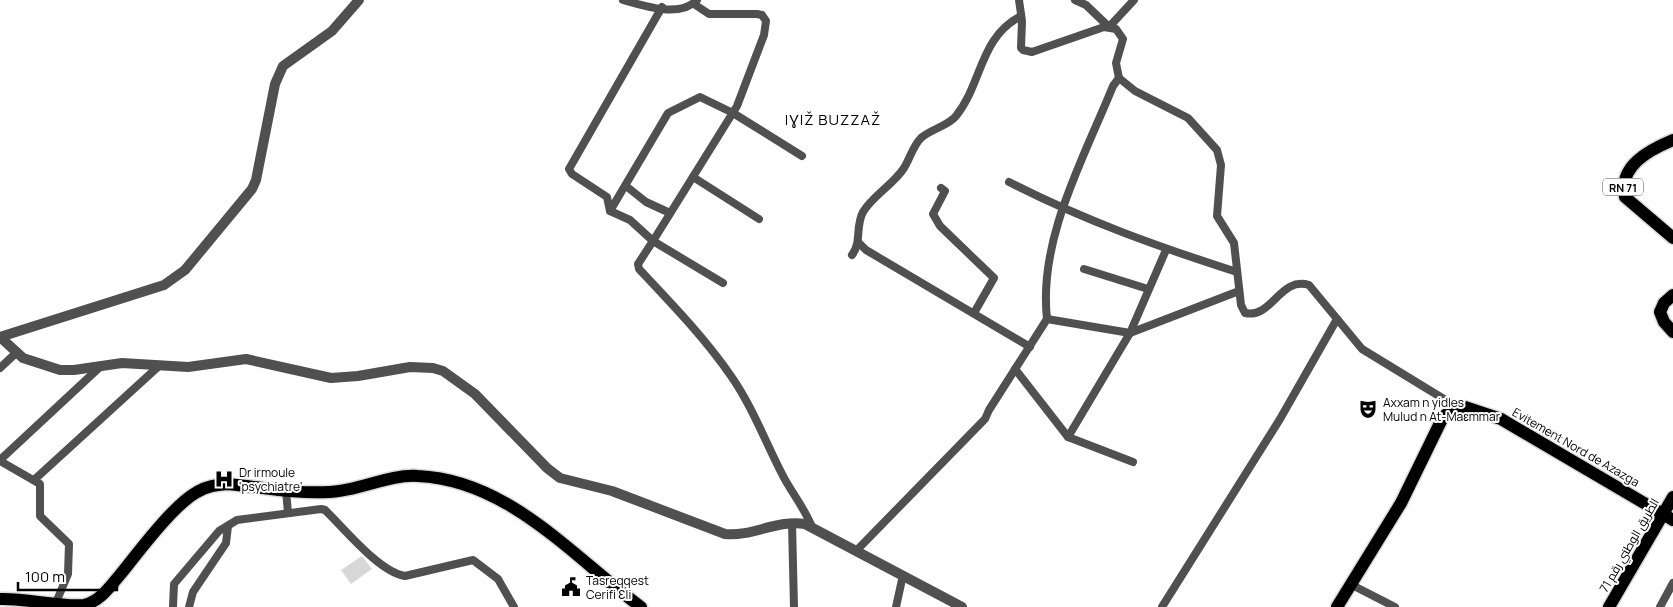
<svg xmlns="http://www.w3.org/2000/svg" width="1673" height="607" font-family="Manrope,Cairo,sans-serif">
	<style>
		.grass { fill: #d7d7d7 }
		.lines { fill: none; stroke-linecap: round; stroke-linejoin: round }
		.primary-casing { stroke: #dbdbdb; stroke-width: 15 }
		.minor { stroke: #505050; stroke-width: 8 }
		.tertiary { stroke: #505050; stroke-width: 10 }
		.primary { stroke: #000; stroke-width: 12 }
		.labels { text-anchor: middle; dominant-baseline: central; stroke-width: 4; stroke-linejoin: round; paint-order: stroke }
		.shield { fill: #fff; stroke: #4c4c4c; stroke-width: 1 }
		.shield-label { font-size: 11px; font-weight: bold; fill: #000 }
		.poi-label { font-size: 12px; fill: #000; stroke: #fff; text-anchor: start }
		.street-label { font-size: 12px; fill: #000; stroke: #fff }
		.quarter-label { font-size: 15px; letter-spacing: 1px; fill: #000; stroke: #fff }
	</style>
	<rect width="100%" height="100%" fill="#fff"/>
	<polygon class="grass" points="362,556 372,569 351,584 341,570"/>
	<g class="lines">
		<g class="primary-casing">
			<g id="primary">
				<path d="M 1673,140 C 1649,150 1618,166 1625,197 L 1673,238"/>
				<polyline points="1673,295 1664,303 1660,312 1664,322 1673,332"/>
				<path d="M 0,599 C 25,598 60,607 84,605 C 100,601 109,588 119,576 C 138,553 172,506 197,492 C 207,486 216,485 227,484 C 261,487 295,494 329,492 C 360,491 388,474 418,476 C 509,480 573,557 641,607"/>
				<polyline points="1337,607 1401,503 1443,417 1453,409 1465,407 1501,419 1673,520"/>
				<polyline points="1609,607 1673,497"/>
			</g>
		</g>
		<g class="minor">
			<path d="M 623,0 C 644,6 680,18 697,0"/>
			<path d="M 1019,0 L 1022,21 L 1021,48 L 1023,50 L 1032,52 L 1104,27 L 1116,29 L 1123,39 L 1116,63 L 1119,78 L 1135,91 L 1188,118 L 1217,150 L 1221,165 L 1217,216 L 1234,243 L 1241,305 L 1245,313 C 1272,319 1280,276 1309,285 L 1362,349 L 1457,407"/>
			<polyline points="1075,0 1086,5 1109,27 1134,0"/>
			<polyline points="694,4 709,14 757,14 762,15 766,21 764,35 737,106 653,241 723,283"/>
			<path d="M 662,7 L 569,169 L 572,174 L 607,197 L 610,211 L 630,220 L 653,241 L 638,264 L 639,269 C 671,303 704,337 731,376 C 752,406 765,441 782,474 C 791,492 804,507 812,527"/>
			<polyline points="693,177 759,219"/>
			<path d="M 1009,182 C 1083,220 1159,247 1237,272"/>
			<polyline points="626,186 646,202 670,213"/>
			<polyline points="941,188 945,191 933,214 940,226 994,278 974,313"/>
			<polyline points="610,211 668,113 700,97 733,113 802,156"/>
			<polyline points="859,243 866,250 1030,347"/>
			<path d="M 852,255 C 862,242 855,227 863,212 C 873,195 893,185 904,168 C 910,158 913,146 921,138 C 931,129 948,126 956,116 C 983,82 979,38 1021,16"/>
			<polyline points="1084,269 1148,289"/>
			<path d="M 1047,319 C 1038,239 1084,158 1113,86 L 1119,78"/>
			<polyline points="0,368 16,353"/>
			<polyline points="1015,369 1068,437 1133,462"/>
			<polyline points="1068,437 1130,333 1166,250"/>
			<polyline points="0,460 101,366"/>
			<polyline points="0,461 40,484 40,516 69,544 68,574 55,605"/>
			<polyline points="34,480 160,365"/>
			<polyline points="286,490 288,513"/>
			<polyline points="792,523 794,607"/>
			<polyline points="856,551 985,419 989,410 1047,319 1130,333 1239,291"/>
			<polyline points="1350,584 1395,607"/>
			<path d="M 173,607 L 174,584 L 219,531 L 237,520 L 321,509 L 325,510 C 344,528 379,572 405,576 L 473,560 L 498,579 L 514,607"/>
			<polyline points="189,607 193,592 226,543 228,526"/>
			<polyline points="896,607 903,575"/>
			<polyline points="1162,607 1280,419 1337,319"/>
			<polyline points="1660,607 1673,583"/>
		</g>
		<g class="tertiary">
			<path d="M 0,337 L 23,358 L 60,370 L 74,370 L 122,363 L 188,367 L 246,359 L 331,378 L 358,376 L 410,367 L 433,368 L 443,371 L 475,394 L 547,468 L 560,478 L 612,491 L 725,534 C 752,537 778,519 805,524 L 962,607"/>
			<polyline points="0,337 164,285 185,270 252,189 256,180 275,84 283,66 332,31 359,0"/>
		</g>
		<use href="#primary" class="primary"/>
	</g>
	<defs>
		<g id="theatre-bare" transform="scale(1.5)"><path d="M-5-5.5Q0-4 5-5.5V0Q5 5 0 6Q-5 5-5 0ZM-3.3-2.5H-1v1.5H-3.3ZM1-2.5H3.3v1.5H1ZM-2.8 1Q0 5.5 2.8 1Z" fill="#000" stroke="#fff" stroke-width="2.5" paint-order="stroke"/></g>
		<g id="hospital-bare" transform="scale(1.5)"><path d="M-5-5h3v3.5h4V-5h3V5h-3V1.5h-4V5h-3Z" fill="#000" stroke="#fff" stroke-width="2.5" paint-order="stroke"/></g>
		<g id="civic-bare" transform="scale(1.5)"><path d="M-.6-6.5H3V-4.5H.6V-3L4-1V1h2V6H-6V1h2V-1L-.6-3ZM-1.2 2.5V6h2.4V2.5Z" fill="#000" stroke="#fff" stroke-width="2.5" paint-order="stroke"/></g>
	</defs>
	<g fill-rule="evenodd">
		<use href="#theatre-bare" x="1368" y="409"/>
		<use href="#hospital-bare" x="224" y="479"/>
		<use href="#civic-bare" x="571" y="587"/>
	</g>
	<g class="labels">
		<rect class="shield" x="1603" y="178.5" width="40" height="17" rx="4"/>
		<g class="shield-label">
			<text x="1623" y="187">RN 71</text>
		</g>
		<g class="poi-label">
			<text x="1383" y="402">Axxam n yidles<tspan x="1383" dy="14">Mulud n At-Maɛmmar</tspan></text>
			<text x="239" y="472">Dr irmoule<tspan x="239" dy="14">'psychiatre'</tspan></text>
			<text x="586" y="580">Tasreqqest<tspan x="586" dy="14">Cerifi Ɛli</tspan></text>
		</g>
		<g class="street-label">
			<text transform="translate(1576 447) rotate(30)">Evitement Nord de Azazga</text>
			<text transform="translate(1629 545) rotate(-60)">الطريق الوطني رقم 71</text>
		</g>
		<g class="quarter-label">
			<text x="833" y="119">IƔIŽ BUZZAŽ</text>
		</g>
	</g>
	<path d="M18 582v8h99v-8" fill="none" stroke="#000000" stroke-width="2.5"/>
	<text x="25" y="582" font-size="15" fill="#000000" stroke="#ffffff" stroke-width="4" paint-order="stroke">100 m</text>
</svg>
